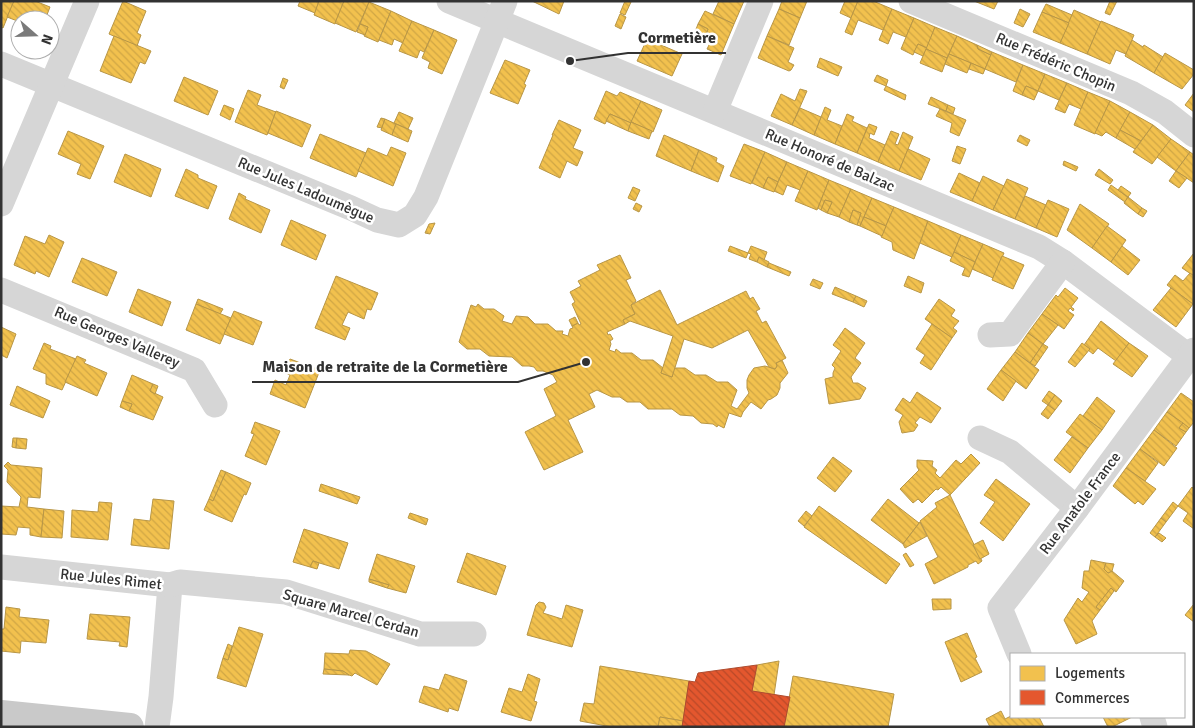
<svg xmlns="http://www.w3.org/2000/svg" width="1195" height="728" font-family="Signika,sans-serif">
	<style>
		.homes { fill: url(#homes-back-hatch); stroke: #b89646 }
		.shops { fill: url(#shops-back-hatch); stroke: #af4c2f }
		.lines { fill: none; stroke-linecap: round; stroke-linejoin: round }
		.minor { stroke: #d6d6d6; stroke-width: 25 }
		.major { stroke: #c9c9c9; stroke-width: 28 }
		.labels { text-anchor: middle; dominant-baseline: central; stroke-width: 5; stroke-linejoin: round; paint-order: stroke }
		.street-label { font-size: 15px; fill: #323232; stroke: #fff }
		.leader { fill: none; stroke: #323232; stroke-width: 2 }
		.callout-dot { fill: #323232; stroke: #fff; stroke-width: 2 }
		.callout-label { font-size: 16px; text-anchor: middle; font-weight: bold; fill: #323232; stroke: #fff; stroke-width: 5; stroke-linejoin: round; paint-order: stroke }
	</style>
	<defs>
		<pattern id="homes-back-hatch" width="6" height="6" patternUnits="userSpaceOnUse" patternTransform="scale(1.25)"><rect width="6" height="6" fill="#f2c14e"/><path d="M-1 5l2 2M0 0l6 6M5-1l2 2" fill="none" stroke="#d0a645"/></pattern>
		<pattern id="shops-back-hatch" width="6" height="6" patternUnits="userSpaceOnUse" patternTransform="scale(1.25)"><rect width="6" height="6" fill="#e4572e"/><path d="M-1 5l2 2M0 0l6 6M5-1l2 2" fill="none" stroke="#b94928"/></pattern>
	</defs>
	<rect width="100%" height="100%" fill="#fff"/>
	<g class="homes">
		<polygon points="1,1 14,1 3,28 1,27"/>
		<polygon points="14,1 35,1 50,7 45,20 20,20 20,22 7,17"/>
		<polygon points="123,1 146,11 137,33 141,35 137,46 109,34"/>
		<polygon points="300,1 319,1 315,13 298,6"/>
		<polygon points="319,1 344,1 335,24 314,15"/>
		<polygon points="344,1 366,1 369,2 356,32 335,23"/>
		<polygon points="532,1 564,1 559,14"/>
		<polygon points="625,1 631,2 625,15 620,13"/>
		<polygon points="719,1 744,1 734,24 713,14"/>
		<polygon points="782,1 807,1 800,18 779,9"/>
		<polygon points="845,1 858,1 851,18 840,13"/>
		<polygon points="858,1 873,1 892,9 883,30 858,20 852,35 845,32"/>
		<polygon points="974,1 998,1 994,9"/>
		<polygon points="1110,1 1117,1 1110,15 1105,13"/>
		<polygon points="369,2 391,11 378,42 364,36 368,27 360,24"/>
		<polygon points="1046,4 1072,15 1069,23 1042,12"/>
		<polygon points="779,9 800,18 789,45 767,36"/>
		<polygon points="892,9 914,18 906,37 893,32 888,44 879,40"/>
		<polygon points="1020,9 1030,14 1023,27 1014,23"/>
		<polygon points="1074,10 1101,22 1087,54 1060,43"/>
		<polygon points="391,11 412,21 403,43 394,39 392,45 379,40"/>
		<polygon points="705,11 734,24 721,55 707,49 712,39 705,37 708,29 698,24"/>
		<polygon points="1042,12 1069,23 1060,43 1033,32"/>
		<polygon points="620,14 626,17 621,29 615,26"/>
		<polygon points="914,18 935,27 927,48 918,44 913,55 901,49"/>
		<polygon points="412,21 434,30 424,52 420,50 417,58 399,51"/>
		<polygon points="1101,21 1134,35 1126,54 1116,50 1110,64 1087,54"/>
		<polygon points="360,24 368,27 365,35 357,32"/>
		<polygon points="698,24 708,29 705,37 695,32"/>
		<polygon points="935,27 957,36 947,58 926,49"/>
		<polygon points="434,30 457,40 442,74 428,68 430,62 422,58"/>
		<polygon points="114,36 151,51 145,64 140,62 131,83 100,71"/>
		<polygon points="767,36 794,48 788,62 794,65 791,70 789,71 758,58"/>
		<polygon points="957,36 977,45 978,49 991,55 985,69 949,54"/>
		<polygon points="647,39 682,54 672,76 637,61"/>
		<polygon points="1132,40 1143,47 1144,45 1163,57 1154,73 1125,56"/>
		<polygon points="918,44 927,48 923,56 914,52"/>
		<polygon points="977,45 992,52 991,55 978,49"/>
		<polygon points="926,49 947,58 942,72 920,63"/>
		<polygon points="992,52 1023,65 1016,82 985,69"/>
		<polygon points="1165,53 1194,70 1194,74 1182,89 1154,73"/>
		<polygon points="949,54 971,63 967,73 945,64"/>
		<polygon points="820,58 842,67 838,76 817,67"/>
		<polygon points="505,60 530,70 524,84 526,85 518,104 490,93"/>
		<polygon points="971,63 985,69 983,74 969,69"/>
		<polygon points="1023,65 1045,74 1038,91 1026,86 1022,95 1013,91"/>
		<polygon points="1045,74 1067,83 1059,100 1038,91"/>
		<polygon points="877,75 888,80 886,86 874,81"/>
		<polygon points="184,77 218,91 208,115 174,101"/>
		<polygon points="283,78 288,80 284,89 280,87"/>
		<polygon points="1067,83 1088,92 1081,109 1069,104 1065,113 1055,109"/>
		<polygon points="886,86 906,95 905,100 884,90"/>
		<polygon points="1026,86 1038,91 1034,100 1022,95"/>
		<polygon points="800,89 807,91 792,125 771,116 781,94 795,101"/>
		<polygon points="248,90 261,95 257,105 276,112 267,135 235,122"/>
		<polygon points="606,91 617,96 620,92 641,101 631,123 610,114 605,124 594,119"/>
		<polygon points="1088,92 1110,101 1095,134 1074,125"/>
		<polygon points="1194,93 1194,112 1185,105"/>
		<polygon points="931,97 948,105 946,111 928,104"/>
		<polygon points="641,101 662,110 653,132 631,122"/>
		<polygon points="1110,101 1130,112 1116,138 1106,132 1102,136 1095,133"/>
		<polygon points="224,105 234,109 230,120 220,115"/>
		<polygon points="948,105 955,108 953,114 946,111"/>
		<polygon points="825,107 831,110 827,120 842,126 835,144 814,135"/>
		<polygon points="800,108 821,117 814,135 792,125"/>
		<polygon points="940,109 966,120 959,136 950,132 952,123 936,116"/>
		<polygon points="276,111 311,125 302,147 268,133"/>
		<polygon points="399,112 413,118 408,129 394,123"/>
		<polygon points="1130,112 1153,125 1141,141 1120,130"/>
		<polygon points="610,114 631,123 628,131 606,121"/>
		<polygon points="847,114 854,117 852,121 867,128 857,153 835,144"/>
		<polygon points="381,118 385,119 382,128 377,127"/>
		<polygon points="385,119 396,124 392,135 381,130"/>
		<polygon points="559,120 581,130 573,148 583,152 577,166 567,161 560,178 539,168 553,135 552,135"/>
		<polygon points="631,122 652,131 649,139 628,131"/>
		<polygon points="396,124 412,131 408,142 392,135"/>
		<polygon points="869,124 877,127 874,135 870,133 869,138 885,145 878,162 857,153"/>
		<polygon points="1153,125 1171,139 1152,164 1133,152"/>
		<polygon points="1120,130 1141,141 1135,149 1116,138"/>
		<polygon points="68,131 104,146 90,179 77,174 81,164 58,154"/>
		<polygon points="891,131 899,134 895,144 898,145 903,132 913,137 899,171 878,162"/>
		<polygon points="320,134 366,153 356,177 310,158"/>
		<polygon points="664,135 699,150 691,171 656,156"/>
		<polygon points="1020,135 1030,140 1027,146 1017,141"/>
		<polygon points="1171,139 1190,152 1176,171 1157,157"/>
		<polygon points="744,144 765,152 751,184 730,176"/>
		<polygon points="957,146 966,149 960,164 952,161"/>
		<polygon points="391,147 406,153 393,186 358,171 368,148 387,156"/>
		<polygon points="908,149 930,159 921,180 899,171"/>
		<polygon points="699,150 717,158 716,162 724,166 718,182 691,171"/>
		<polygon points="765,152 787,162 778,182 768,177 763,188 752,183"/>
		<polygon points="1190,152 1194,155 1194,183 1176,171"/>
		<polygon points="125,154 161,169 151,197 114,182"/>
		<polygon points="1064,161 1078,167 1076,171 1063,165"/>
		<polygon points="787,162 808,171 800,190 787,185 783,195 774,191"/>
		<polygon points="186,169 198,175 198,178 217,186 208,209 175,196"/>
		<polygon points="1099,169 1113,180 1110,184 1095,175"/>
		<polygon points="808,171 829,180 817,210 795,201"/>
		<polygon points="1176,171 1187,178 1179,188 1169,181"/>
		<polygon points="959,173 980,183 972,201 950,192"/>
		<polygon points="983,176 1004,186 993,210 972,201"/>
		<polygon points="768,177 778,182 774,192 763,188"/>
		<polygon points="1007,179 1028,188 1015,219 993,210"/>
		<polygon points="829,180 851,189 839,217 827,213 832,202 825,200 821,210 818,208"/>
		<polygon points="1111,185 1128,197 1125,202 1108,190"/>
		<polygon points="1121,186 1131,193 1128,197 1118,190"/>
		<polygon points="633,187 640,190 635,201 628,198"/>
		<polygon points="851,189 872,198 860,226 857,225 861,213 853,210 849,222 839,217"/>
		<polygon points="239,193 246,197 245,199 270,210 261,233 229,219"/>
		<polygon points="1025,196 1046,205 1036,228 1015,219"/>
		<polygon points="1128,197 1142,208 1138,214 1124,203"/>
		<polygon points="872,198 894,207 886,226 864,217"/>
		<polygon points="825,200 832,202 827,213 821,210"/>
		<polygon points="1048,200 1069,209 1057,237 1036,228"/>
		<polygon points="636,203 642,206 639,212 633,209"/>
		<polygon points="1080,204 1109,224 1092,248 1067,230"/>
		<polygon points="894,207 928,221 914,259 893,250 892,242 881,237"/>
		<polygon points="1142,208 1147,211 1143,217 1138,214"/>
		<polygon points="853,210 861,213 857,225 849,222"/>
		<polygon points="864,217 886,226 882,236 860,226"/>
		<polygon points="291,220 326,235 316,260 281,245"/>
		<polygon points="928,221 961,235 952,257 920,243"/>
		<polygon points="435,223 430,234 425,233 429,224"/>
		<polygon points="1107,226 1126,240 1111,262 1092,248"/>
		<polygon points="49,235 64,242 49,277 36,271 35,274 14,265 25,236 45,244"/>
		<polygon points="961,235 983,244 975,262 954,252"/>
		<polygon points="983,244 1004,253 993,278 972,269"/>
		<polygon points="730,246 748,253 746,258 728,251"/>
		<polygon points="751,246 767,252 764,260 759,257 757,262 749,259 751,254 748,253"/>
		<polygon points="1122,246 1140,260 1128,275 1111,262"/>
		<polygon points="954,252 975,262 969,277 962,275 965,268 950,261"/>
		<polygon points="1194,253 1194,276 1182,268"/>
		<polygon points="620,255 631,278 626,280 636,301 631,305 635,314 623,320 625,324 607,332 608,335 610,334 613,339 610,341 611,344 609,350 615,352 616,349 621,353 632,353 641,360 653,360 663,368 661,373 672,377 674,368 685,368 695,375 706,375 717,382 728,382 737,390 731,406 737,409 749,393 747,388 747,380 749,375 754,368 765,366 775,369 777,366 776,363 782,360 788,373 780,383 780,388 777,395 771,399 768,400 761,409 751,402 743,412 741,417 729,413 724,428 718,425 717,427 713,424 701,423 693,416 680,415 672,409 648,409 640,402 627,402 620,397 612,397 597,390 589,394 595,407 568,420 583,452 544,470 525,432 556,416 544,389 557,382 553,375 543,371 537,371 534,367 529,366 522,366 512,357 489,356 480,349 467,349 459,342 471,305 476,307 478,304 484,309 494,309 504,316 502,321 512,324 516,316 528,317 535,324 548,324 556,331 563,331 562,334 568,336 570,329 573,328 572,326 578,323 579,325 581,324 572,304 575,302 570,292 581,286 578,281 600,270 597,265"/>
		<polygon points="1002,256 1024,265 1013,289 992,280"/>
		<polygon points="759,257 769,262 767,267 757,262"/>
		<polygon points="82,258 117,272 107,296 72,282"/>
		<polygon points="769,263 791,272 789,276 767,267"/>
		<polygon points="1190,273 1194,276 1193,304 1167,285 1175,275 1183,281"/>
		<polygon points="336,276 378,293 371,310 367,309 364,319 348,312 342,325 350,328 345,340 315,328"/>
		<polygon points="908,276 924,283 921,293 904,286"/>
		<polygon points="813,279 823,283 820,289 810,285"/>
		<polygon points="835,287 856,296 853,302 832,294"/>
		<polygon points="1065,288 1078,298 1071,307 1074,309 1073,311 1070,308 1068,311 1074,315 1064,329 1042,314 1056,295 1058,297"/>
		<polygon points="1171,288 1193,304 1176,327 1153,310"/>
		<polygon points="138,289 171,302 162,326 129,312"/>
		<polygon points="660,290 677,325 746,291 750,299 753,297 760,309 756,311 762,323 766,321 786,358 776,363 777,366 775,369 769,367 748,330 712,348 684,339 672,377 661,373 673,336 630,321 625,324 623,320 635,314 631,305"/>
		<polygon points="856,296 867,301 864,307 853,302"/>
		<polygon points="198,299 223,309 220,314 196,304"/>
		<polygon points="939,299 955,310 951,316 959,321 953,328 957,331 952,338 925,319"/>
		<polygon points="196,304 231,318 220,344 186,330"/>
		<polygon points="234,311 262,322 253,345 224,334"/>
		<polygon points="1042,314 1058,325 1043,344 1028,333"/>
		<polygon points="575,317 578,323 572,326 569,320"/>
		<polygon points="1101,321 1129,343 1116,361 1098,348 1093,354 1088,350 1090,349 1084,345"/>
		<polygon points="932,324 952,338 931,370 920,363 925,355 916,349"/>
		<polygon points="1,327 16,334 7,358 1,355"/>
		<polygon points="845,328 865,343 855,358 861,363 851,377 853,383 858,383 866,388 860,399 829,404 825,379 833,377 833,373 835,368 832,365 841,351 833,345"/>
		<polygon points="1028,333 1043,344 1030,363 1015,352"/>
		<polygon points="44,343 51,346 50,349 76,359 62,390 46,384 46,374 33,369"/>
		<polygon points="1082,343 1090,349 1075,367 1068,362"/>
		<polygon points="1129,343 1148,356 1132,377 1113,364"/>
		<polygon points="1043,344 1048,347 1035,366 1030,363"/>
		<polygon points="1015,352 1039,370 1026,389 1001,370"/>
		<polygon points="77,356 86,360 84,363 107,373 97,396 65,382"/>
		<polygon points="290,359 320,370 305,408 270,394 275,380 286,385 290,375 281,371"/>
		<polygon points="1001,370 1016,381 1003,401 987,389"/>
		<polygon points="132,375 153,384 150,391 163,397 153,420 129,411 132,404 122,401"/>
		<polygon points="153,384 158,386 155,394 150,391"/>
		<polygon points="17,386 50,401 43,418 10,405"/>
		<polygon points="1049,391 1055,395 1048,405 1042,401"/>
		<polygon points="917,392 941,408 931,423 920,417 915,423 918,425 914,431 902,433 899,422 903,415 895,410 903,398 910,403"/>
		<polygon points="1181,393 1194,402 1194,422 1189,428 1167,412"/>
		<polygon points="1055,395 1062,401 1055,410 1048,405"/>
		<polygon points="1097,397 1115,411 1102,430 1083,416"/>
		<polygon points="122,401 132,404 129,411 120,407"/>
		<polygon points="1048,405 1055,410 1048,419 1041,414"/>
		<polygon points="1167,412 1183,423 1179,428 1186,432 1176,446 1154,430"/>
		<polygon points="1080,414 1102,430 1088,448 1066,432"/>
		<polygon points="255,422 280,431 266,465 245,456 254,434 251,433"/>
		<polygon points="1183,423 1189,428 1186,432 1179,428"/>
		<polygon points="1154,430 1177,448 1164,466 1140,449"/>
		<polygon points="1072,437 1088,448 1070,473 1054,460"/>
		<polygon points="13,438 17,438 16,448 12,447"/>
		<polygon points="17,438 27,439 26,449 16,448"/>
		<polygon points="1140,449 1158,463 1145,481 1126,468"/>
		<polygon points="971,454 980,463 950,495 941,487 938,490 936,489 922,503 918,499 913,503 900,489 919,470 917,467 917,460 933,461 932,466 937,470 935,473 940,478 956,460 961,464"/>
		<polygon points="833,457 852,471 835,492 817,478"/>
		<polygon points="8,462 11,465 42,468 40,498 28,497 27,507 44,509 41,537 30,535 30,528 18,527 16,535 1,534 1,506 19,507 21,497 7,482 8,470 4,466"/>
		<polygon points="1126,468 1156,489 1143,505 1138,501 1135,504 1113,486"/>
		<polygon points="221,470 226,472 213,501 209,499"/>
		<polygon points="226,472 251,483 246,495 244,494 232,522 204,510 209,499 213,501"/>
		<polygon points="996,479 1030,504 1003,541 980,523 995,502 984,495"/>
		<polygon points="321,484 360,497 357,504 319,491"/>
		<polygon points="1192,487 1194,489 1194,529 1183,521 1188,513 1178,506"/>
		<polygon points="950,495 982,561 978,564 976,561 968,565 968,567 934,584 925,564 938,557 920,521 937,507 935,503"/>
		<polygon points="153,499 174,501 169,549 131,545 134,519 150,521"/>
		<polygon points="888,499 919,523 903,544 871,520"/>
		<polygon points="99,502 112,503 108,540 71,537 72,510 98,512"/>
		<polygon points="1173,502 1178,506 1166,522 1161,518"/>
		<polygon points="819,506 900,564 886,584 804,527"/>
		<polygon points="44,509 64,511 62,538 41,537"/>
		<polygon points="806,511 812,516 804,526 798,521"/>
		<polygon points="410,513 428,519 426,525 408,518"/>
		<polygon points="1161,518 1166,522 1155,537 1150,533"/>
		<polygon points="920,522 927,536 905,548 903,544"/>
		<polygon points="304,529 348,543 339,569 313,561 310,567 293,562"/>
		<polygon points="1159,533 1166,538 1162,542 1155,537"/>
		<polygon points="983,540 989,554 980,559 973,545"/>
		<polygon points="467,553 506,566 496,595 457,582"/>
		<polygon points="906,553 914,565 910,567 903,555"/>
		<polygon points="377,554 415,566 406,593 387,588 389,585 369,579"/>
		<polygon points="1091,560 1106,563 1104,569 1108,573 1112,571 1124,581 1116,592 1111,588 1096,607 1100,610 1092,621 1097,634 1076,644 1064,620 1078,598 1082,602 1089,592 1082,588 1084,571 1089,571"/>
		<polygon points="313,561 319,563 317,569 310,567"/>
		<polygon points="1106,563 1114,564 1112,571 1108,573 1104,569"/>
		<polygon points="369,579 389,585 387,588 369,582"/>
		<polygon points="1111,588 1114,591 1100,610 1096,607"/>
		<polygon points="932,599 951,599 951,609 933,610"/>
		<polygon points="539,602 544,603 546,607 543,613 562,619 566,605 583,610 572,647 527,635 536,605"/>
		<polygon points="1194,604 1194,622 1185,615"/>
		<polygon points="6,607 20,609 19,617 49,620 46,643 21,641 20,653 1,651 1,629 4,629"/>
		<polygon points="90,614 130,617 127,647 119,646 120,642 87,639"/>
		<polygon points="239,627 263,634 246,687 217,678 223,658 228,660"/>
		<polygon points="967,633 977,657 975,658 982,672 961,682 945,642"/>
		<polygon points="228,644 232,646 228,660 223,658"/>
		<polygon points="350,650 366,651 390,664 377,685 355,673 352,676 349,675 343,671 324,669 325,653 349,654"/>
		<polygon points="779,661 774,695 752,691 757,665"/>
		<polygon points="600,666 689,681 683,721 660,717 658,727 612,727 580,721 584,703 594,704"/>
		<polygon points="324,669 343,671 349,675 323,674"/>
		<polygon points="445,674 467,681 458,711 449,708 448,712 419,702 424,686 439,690"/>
		<polygon points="528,674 540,679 534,701 537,702 531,721 501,712 509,688 522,692"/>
		<polygon points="793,676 894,694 888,727 784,727"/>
		<polygon points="1001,711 1005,719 1011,716 1011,717 1039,717 1044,727 990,727 986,719"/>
		<polygon points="660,717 683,721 682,727 658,727"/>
		<polygon points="1103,717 1132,717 1112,727 1108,727"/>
	</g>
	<polygon class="shops" points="757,665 752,691 790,697 784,727 682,727 689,681 695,682 698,673"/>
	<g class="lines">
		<g class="minor">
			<polyline points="449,1 1039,247 1063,262 1194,360"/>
			<polyline points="911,1 1131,93 1165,112 1194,135"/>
			<polyline points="1,64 351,208 377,220 399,225 415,215 426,197 505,1"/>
			<polyline points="715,111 761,1"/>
			<polyline points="1,204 87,1"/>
			<polyline points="1,290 194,370 215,405"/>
			<polyline points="990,335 1010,334 1063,262"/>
			<polyline points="980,438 1010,452 1077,508"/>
			<polyline points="1,567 170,585 161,697 157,727"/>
			<polyline points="170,585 180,582 286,592 420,634 474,634"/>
			<polyline points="1019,654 1000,608 1077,508 1194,350"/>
			<polyline points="1152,717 1155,727"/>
		</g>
		<polyline class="major" points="1,714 130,727"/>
	</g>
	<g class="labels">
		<g class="street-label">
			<text transform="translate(1056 62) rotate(23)">Rue Frédéric Chopin</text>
			<text transform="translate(830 160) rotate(23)">Rue Honoré de Balzac</text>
			<text transform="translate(306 190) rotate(23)">Rue Jules Ladoumègue</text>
			<text transform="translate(117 337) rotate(23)">Rue Georges Vallerey</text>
			<text transform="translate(1080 503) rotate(-53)">Rue Anatole France</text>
			<text transform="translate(111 579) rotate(6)">Rue Jules Rimet</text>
			<text transform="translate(351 613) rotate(16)">Square Marcel Cerdan</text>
		</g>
	</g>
	<path class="leader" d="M570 61L628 53H726M586 362L518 382H252"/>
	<g class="callout-dot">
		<circle cx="570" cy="61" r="5"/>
		<circle cx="586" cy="362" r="5"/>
	</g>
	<g class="callout-label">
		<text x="677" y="43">Cormetière</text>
		<text x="385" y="372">Maison de retraite de la Cormetière</text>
	</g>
	<rect width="1195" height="728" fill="none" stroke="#323232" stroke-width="5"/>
	<rect x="1010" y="653" width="175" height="65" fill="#ffffff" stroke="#adadad"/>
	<rect x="1020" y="666" width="25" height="15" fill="#f2c14e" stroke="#adadad"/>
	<text x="1055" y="678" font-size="15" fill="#323232">Logements</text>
	<rect x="1020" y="690" width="25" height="15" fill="#e4572e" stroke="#adadad"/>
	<text x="1055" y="703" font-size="15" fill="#323232">Commerces</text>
	<g transform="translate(35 35) rotate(110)"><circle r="24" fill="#ffffff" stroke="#adadad"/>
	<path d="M0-4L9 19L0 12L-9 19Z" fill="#7a7a7a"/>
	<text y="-8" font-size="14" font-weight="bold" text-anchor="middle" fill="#323232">N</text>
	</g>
</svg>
